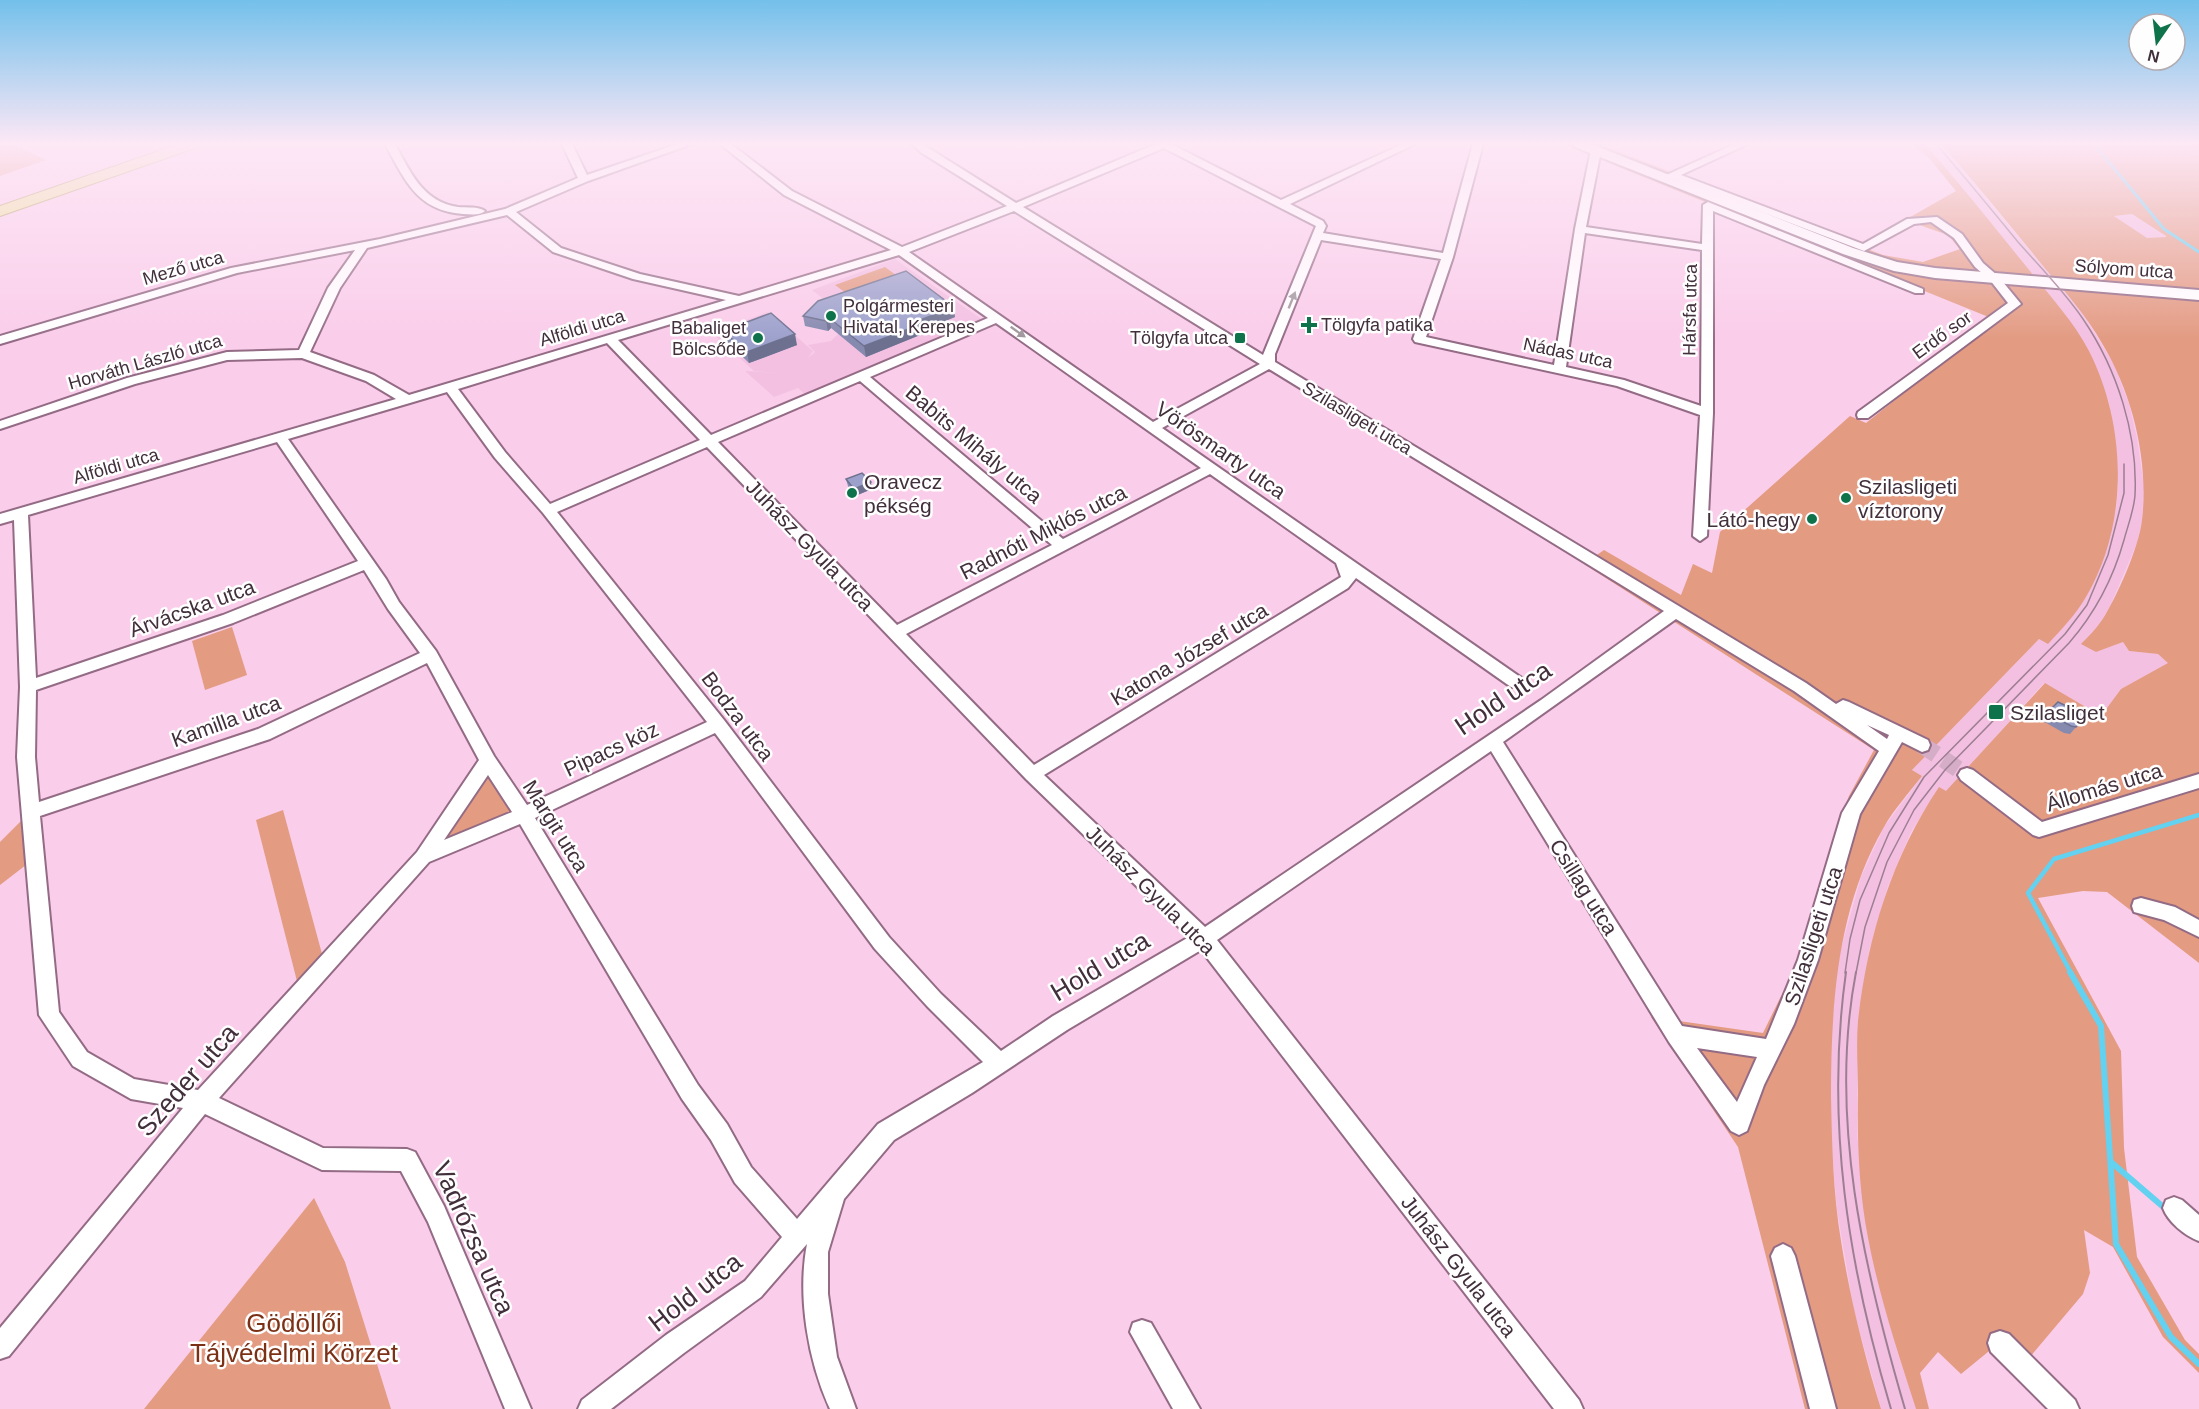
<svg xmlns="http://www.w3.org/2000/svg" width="2199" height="1409" font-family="Helvetica,sans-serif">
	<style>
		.built { fill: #f3c0e2 }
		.green { fill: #e39b82; fill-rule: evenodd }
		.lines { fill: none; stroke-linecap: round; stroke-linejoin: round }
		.stream-far2 { stroke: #63d1f0; stroke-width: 3 }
		.stream-far1 { stroke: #63d1f0; stroke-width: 4.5 }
		.stream { stroke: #63d1f0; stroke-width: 6 }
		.street-tunnel { stroke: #d5adc7; stroke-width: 17; stroke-dasharray: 17 9; stroke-linecap: butt }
		.street-casing { stroke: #936b85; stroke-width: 4 }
		.secondary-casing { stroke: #936b85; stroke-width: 4 }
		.primary-casing { stroke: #aa964a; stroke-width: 2 }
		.street { fill: #fff; fill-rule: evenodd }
		.secondary { fill: #fff; fill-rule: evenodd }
		.primary { fill: #eee197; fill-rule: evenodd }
		.tram-far1 { stroke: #9d7e92; stroke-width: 1.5 }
		.tram { stroke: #9d7e92; stroke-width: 2 }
		.wall { fill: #868aaf }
		.shaded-wall { fill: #6d718f }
		.building { fill: #9ca1cc; stroke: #6d718f; stroke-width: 1.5 }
		.oneway { fill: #a0979d }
		.poi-dot { fill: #0e734a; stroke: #fefefe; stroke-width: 2 }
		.labels { text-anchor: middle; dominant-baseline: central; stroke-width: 5; stroke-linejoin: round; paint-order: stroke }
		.far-street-label { font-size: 18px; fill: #412f3b; stroke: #fefefe }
		.far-poi-label { font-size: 18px; fill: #412f3b; stroke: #fefefe; text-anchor: start }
		.street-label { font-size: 21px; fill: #412f3b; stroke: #fefefe }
		.poi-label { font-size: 21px; fill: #412f3b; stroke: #fefefe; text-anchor: start }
		.near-street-label { font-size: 26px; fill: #412f3b; stroke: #fefefe }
		.near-park-label { font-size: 26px; fill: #7c3116; stroke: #fefefe }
	</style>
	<rect width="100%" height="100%" fill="#facdea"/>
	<g class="built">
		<polygon points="1925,144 1941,144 2082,313 2114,364 2129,404 2137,438 2144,486 2142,521 2137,543 2110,606 2100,623 2082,644 2096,652 2123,642 2129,651 2158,654 2169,663 2121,689 2101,716 2044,683 1946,792 1939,788 1911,832 1888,886 1869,951 1858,1024 1857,1133 1868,1239 1897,1350 1916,1409 1881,1409 1854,1311 1837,1210 1831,1138 1831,1045 1835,986 1840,952 1861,877 1884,827 1922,776 1912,770 2039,639 2048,643 2066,624 2086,597 2102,559 2116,509 2118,486 2109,403 2090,353 2065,314"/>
		<polygon points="2132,214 2167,237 2147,239 2113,215"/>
		<polygon points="895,259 983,320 807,396 798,388 774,397 745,371 779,373 754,371 712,333 768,312 813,351 808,358 815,352 808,345 831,341 844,328 834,307 812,290"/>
	</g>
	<g class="green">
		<polygon points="0,144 12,144 46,160 0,176"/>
		<path d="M 1562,144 L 1599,144 L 1883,255 L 1923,262 L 1960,249 L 1948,235 L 1905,220 L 1956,191 L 1929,158 L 1911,144 L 1925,144 C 1961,185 1995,228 2030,271 C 2051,297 2074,322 2089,351 C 2127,426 2129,524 2086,597 C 2076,614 2062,629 2048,644 L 2039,639 L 1912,770 L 1922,776 C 1909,793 1894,809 1884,827 C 1837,908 1831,1004 1831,1096 C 1832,1144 1833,1193 1841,1241 C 1850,1298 1864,1354 1881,1409 L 1805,1409 L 1738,1147 L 1651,1017 L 1763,1033 L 1802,953 L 1835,832 L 1849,796 L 1874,750 L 1584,564 L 1604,550 L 1681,595 L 1693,564 L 1712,573 L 1720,532 L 1850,416 L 1866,423 L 1996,320 Z"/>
		<path d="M 1941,144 L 2199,144 L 2199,963 L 2107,892 L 2083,891 L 2038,898 L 2121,1051 L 2124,1148 L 2137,1257 L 2185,1340 L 2199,1354 L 2199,1373 L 2163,1337 L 2113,1247 L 2084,1230 L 2090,1273 L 2083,1294 L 2019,1370 L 1994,1347 L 1961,1374 L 1938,1352 L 1920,1373 L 1929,1409 L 1916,1409 C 1898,1353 1879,1296 1868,1238 C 1859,1191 1857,1142 1858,1094 C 1858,1070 1856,1045 1858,1021 C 1867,938 1892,857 1939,787 L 1946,791 L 2045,683 L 2101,716 L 2121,689 L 2168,663 L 2158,654 L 2129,651 L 2123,642 L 2096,652 L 2081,644 C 2088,637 2096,629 2102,620 C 2117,597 2139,547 2142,520 C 2149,462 2133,395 2103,345 C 2087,316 2064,291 2043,266 C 2010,225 1976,184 1941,144 ZM 2132,214 L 2166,236 L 2166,237 L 2147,238 L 2114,216 Z"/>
		<polygon points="885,267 900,278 850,296 835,285"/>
		<polygon points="232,627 247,675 205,690 192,641"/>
		<polygon points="488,761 524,815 423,857"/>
		<polygon points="283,810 325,965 300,993 256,820"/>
		<polygon points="30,812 35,858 0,885 0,842"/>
		<polygon points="314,1198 345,1262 391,1409 144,1409"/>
	</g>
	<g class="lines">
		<polyline class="stream-far2" points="2094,144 2164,229 2199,252"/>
		<polyline class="stream-far1" points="2071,973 2028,893 2054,859 2199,815"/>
		<g class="stream">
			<polyline points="2070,972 2101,1026 2116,1244 2171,1337 2199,1364"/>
			<polyline points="2111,1162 2168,1211"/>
		</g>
		<polyline class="street-tunnel" points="1922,745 1967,775"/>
		<g class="street-casing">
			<g id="street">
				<path d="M 385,144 L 395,144 C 410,172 423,202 458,207 C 467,208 478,206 485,211 C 479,216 471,214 463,214 C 417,211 405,180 385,144 Z"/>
				<path d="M 562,144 L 572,144 L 587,175 L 678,144 L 692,144 L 588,181 L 516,212 L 561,248 L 640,274 L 739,296 L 891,250 L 784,195 L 720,144 L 731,144 L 792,191 L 902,247 L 1007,206 L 922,153 L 912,144 L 922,144 L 1016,203 L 1156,144 L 1171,144 L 1281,200 L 1403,144 L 1415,144 L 1290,204 L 1323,221 L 1326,226 L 1323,233 L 1443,253 L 1473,144 L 1483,144 L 1453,257 L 1426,337 L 1554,365 L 1575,229 L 1591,150 L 1596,147 L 1601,150 L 1586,227 L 1702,244 L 1703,205 L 1708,202 L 1923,289 L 1923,293 L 1915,293 L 1713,211 L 1713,413 L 1707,536 L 1700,541 L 1693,536 L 1700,415 L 1617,386 L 1415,342 L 1413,339 L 1441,259 L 1321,240 L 1275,354 L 1275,362 L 1806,683 L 1836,704 L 1843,700 L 1849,702 L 1928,740 L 1930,745 L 1928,750 L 1922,752 L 1902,742 L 1860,814 L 1818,960 L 1794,1024 L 1764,1085 L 1747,1131 L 1739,1135 L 1731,1131 L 1669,1042 L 1491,751 L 1217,940 L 1579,1400 L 1583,1409 L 1554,1409 L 1201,950 L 1067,1030 L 972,1093 L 894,1140 L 844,1199 L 828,1252 L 828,1294 L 837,1357 L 856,1409 L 830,1409 C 808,1361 797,1296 807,1244 L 761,1297 L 684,1353 L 611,1409 L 578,1409 L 582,1400 L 666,1335 L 745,1281 L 782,1237 L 735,1183 L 711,1140 L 682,1099 L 520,824 L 429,862 L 219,1098 L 323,1148 L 407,1149 L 415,1152 L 444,1206 L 531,1409 L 505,1409 L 428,1222 L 401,1171 L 322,1170 L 205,1114 L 9,1356 L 0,1359 L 0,1328 L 183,1108 L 131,1099 L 73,1066 L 39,1015 L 17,757 L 20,687 L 14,520 L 0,524 L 0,514 L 396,399 L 366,381 L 302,358 L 227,360 L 135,384 L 0,429 L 0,421 L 127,378 L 227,352 L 299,350 L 328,288 L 355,250 L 237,273 L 0,344 L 0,336 L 231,268 L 380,239 L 505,209 L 578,178 ZM 1164,148 L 1316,226 L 1263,355 L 1023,207 ZM 1014,211 L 1260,364 L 1153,422 L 909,252 ZM 507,215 L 553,252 L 633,279 L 726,300 L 409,395 L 374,375 L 310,352 L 340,288 L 367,248 ZM 1585,233 L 1702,250 L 1701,406 L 1624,380 L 1566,367 ZM 899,255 L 988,318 L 711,435 L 618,340 ZM 996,323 L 1201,468 L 1063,539 L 870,377 ZM 607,343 L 700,440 L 550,504 L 505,452 L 458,389 ZM 1269,369 L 1664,611 L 1541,700 L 1205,927 L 1044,775 L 1348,588 L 1356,578 L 1511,687 L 1523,687 L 1525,683 L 1523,679 L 1162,428 ZM 860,381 L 1052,545 L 897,625 L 718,442 ZM 447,392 L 495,458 L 543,513 L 707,722 L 527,805 L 494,756 L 436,651 L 399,602 L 386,579 L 288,439 ZM 277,442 L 358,561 L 223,615 L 36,678 L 28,515 ZM 707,447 L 1026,779 L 1189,937 L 1053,1016 L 1001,1051 L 941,994 L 889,937 L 724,720 L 557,512 ZM 1210,474 L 1336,563 L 1341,577 L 1034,765 L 906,634 ZM 364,570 L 388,609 L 420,653 L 258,729 L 39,802 L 35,757 L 36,690 L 233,623 ZM 1676,619 L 1794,691 L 1879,751 L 1842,813 L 1798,960 L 1766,1039 L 1682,1026 L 1503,742 ZM 427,663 L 479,760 L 417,852 L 198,1090 L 134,1079 L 87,1052 L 59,1012 L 40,816 L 270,739 ZM 1867,725 L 1889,735 L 1887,739 ZM 715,733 L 875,949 L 927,1006 L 983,1062 L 878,1124 L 797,1219 L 751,1167 L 727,1124 L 698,1085 L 535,818 ZM 488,775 L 512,812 L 444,840 ZM 1697,1048 L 1757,1057 L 1737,1102 Z"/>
				<polygon points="1735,144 1748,144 1681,175 1863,244 1907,219 1937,217 1962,234 1983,263 1998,276 2021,304 1868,418 1858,418 1857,415 1858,412 2008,303 1990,280 1975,267 1954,238 1931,222 1914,224 1864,251 1672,178 1667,180 1662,177"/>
				<polygon points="1967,768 1973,770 2042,822 2199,774 2199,788 2039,837 2033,835 1961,780 1958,775 1961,770"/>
				<polygon points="2141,898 2175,907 2199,920 2199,937 2164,920 2134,912 2132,906 2134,900"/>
				<path d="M 2174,1197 L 2182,1200 L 2199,1215 L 2199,1241 C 2185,1236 2168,1222 2163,1208 L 2166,1200 Z"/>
				<polygon points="1783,1244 1791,1248 1795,1256 1836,1409 1810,1409 1771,1256 1775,1248"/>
				<polygon points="1142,1320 1151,1323 1200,1409 1173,1409 1130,1332 1133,1323"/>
				<polygon points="2000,1331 2009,1334 2075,1400 2079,1409 2048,1409 1991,1352 1988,1343 1991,1334"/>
			</g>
		</g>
		<g class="secondary-casing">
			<polygon id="secondary" points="1574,144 1591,144 1853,248 1897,262 1935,268 2199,290 2199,300 1935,278 1894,271 1843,254 1575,147"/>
		</g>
		<g class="primary-casing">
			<polygon id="primary" points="179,144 200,144 198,147 0,216 0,206"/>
		</g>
		<use href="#street" class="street"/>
		<use href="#secondary" class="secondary"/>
		<use href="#primary" class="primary"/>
		<g class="tram-far1">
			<polyline points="1845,973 1850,939 1860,900 1889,833 1924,777 2065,634 2087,605 2108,555 2124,493 2124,464"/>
			<path d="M 1856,973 L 1865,927 L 1887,862 L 1914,810 L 1945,770 L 2069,643 C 2096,612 2113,579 2124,540 C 2128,525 2134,510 2135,495 C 2138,434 2117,369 2083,319 C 2064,291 2040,267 2018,242 C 1991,209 1964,176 1936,144"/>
		</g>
		<g class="tram">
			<path d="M 1846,972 C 1825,1122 1848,1265 1891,1409"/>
			<path d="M 1856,972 C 1828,1118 1864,1269 1905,1409"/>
		</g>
	</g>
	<g class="wall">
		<polygon points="803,316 955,317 920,331 920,335 866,357 831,328 828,331 805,326"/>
		<polygon points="723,331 797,345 749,363 726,341"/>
		<polygon points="846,479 872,489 855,496 848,486"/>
		<polygon points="2047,713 2076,727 2070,734 2064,733 2041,720"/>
	</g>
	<g class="shaded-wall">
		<polygon points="954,307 955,317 920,331 920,335 866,357 864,346 915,322"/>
		<polygon points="829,318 831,328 828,331 826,321"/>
		<polygon points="795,334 797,345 749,363 747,352"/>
		<polygon points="871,482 872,489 855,496 854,489"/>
	</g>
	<g class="building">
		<polygon points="906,271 954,307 915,322 919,325 864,346 829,318 826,321 803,316 818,301"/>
		<polygon points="771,313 795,334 747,352 723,331"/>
		<polygon points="862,473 871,482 854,489 846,479"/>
		<polygon points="2058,702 2085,715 2076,727 2071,726 2047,713"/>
	</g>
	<defs><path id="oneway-solid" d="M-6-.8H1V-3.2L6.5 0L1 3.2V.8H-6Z" transform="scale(1.5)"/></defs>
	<g class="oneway">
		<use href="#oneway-solid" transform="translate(1292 300) rotate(-68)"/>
		<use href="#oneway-solid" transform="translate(1018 332) rotate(35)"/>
	</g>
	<linearGradient id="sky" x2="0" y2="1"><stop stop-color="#73c0eb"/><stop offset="0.42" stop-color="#fde8f6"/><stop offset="1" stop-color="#fde8f6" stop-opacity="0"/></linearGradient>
	<rect width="2199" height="341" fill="url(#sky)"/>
	<g class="poi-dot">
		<circle cx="831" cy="316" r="6"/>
		<path d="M1306 316h6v6h6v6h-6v6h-6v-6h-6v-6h6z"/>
		<circle cx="758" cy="338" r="6"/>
		<rect x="1234" y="332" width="12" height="12" rx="3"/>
		<circle cx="852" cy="493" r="6"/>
		<circle cx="1846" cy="498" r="6"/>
		<circle cx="1812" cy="519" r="6"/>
		<rect x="1988" y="704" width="16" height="16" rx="3"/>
	</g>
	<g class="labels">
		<g class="far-street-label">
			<text transform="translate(183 268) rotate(-16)">Mező utca</text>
			<text transform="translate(2124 269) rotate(4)">Sólyom utca</text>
			<text transform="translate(1690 310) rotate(-89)">Hársfa utca</text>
			<text transform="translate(582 328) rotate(-17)">Alföldi utca</text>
			<text transform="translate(1942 335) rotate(-36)">Erdő sor</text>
			<text transform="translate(1568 353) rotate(12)">Nádas utca</text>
			<text transform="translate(145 362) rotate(-16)">Horváth László utca</text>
			<text transform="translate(1357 418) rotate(31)">Szilasligeti utca</text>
			<text transform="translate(116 466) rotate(-16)">Alföldi utca</text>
		</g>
		<g class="far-poi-label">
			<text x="843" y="306">Polgármesteri<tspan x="843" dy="21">Hivatal, Kerepes</tspan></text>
			<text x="1321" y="325">Tölgyfa patika</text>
			<text x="746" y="328" text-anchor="end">Babaliget<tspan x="746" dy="21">Bölcsőde</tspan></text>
			<text x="1228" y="338" text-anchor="end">Tölgyfa utca</text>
		</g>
		<g class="street-label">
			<text transform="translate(974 444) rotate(40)">Babits Mihály utca</text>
			<text transform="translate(1221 450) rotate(35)">Vörösmarty utca</text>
			<text transform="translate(1043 532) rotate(-27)">Radnóti Miklós utca</text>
			<text transform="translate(810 545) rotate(46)">Juhász Gyula utca</text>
			<text transform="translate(192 608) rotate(-20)">Árvácska utca</text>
			<text transform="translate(1189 654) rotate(-31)">Katona József utca</text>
			<text transform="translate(738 716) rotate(53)">Bodza utca</text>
			<text transform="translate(226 721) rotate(-20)">Kamilla utca</text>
			<text transform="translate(611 749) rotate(-25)">Pipacs köz</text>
			<text transform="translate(2104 787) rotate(-17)">Állomás utca</text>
			<text transform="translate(556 826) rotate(58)">Margit utca</text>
			<text transform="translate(1584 887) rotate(58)">Csillag utca</text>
			<text transform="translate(1151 890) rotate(45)">Juhász Gyula utca</text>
			<text transform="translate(1813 936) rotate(-72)">Szilasligeti utca</text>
			<text transform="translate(1459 1266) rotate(52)">Juhász Gyula utca</text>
		</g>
		<g class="poi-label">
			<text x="864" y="481">Oravecz<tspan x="864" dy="24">pékség</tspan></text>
			<text x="1858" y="486">Szilasligeti<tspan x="1858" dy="24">víztorony</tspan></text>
			<text x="1800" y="519" text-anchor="end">Látó-hegy</text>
			<text x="2010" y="712">Szilasliget</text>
		</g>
		<g class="near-street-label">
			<text transform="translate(1503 698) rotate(-34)">Hold utca</text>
			<text transform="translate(1100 966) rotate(-31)">Hold utca</text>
			<text transform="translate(187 1080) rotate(-49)">Szeder utca</text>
			<text transform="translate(474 1238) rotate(66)">Vadrózsa utca</text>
			<text transform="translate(695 1292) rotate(-38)">Hold utca</text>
		</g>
		<g class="near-park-label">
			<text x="294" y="1323">Gödöllői<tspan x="294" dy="30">Tájvédelmi Körzet</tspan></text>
		</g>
	</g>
	<g transform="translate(2157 42) rotate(194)"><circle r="28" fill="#fefefe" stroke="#b2abb0" stroke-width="1.5"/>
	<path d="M0-4.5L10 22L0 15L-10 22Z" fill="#0e734a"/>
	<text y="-9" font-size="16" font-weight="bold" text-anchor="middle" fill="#412f3b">N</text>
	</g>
</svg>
